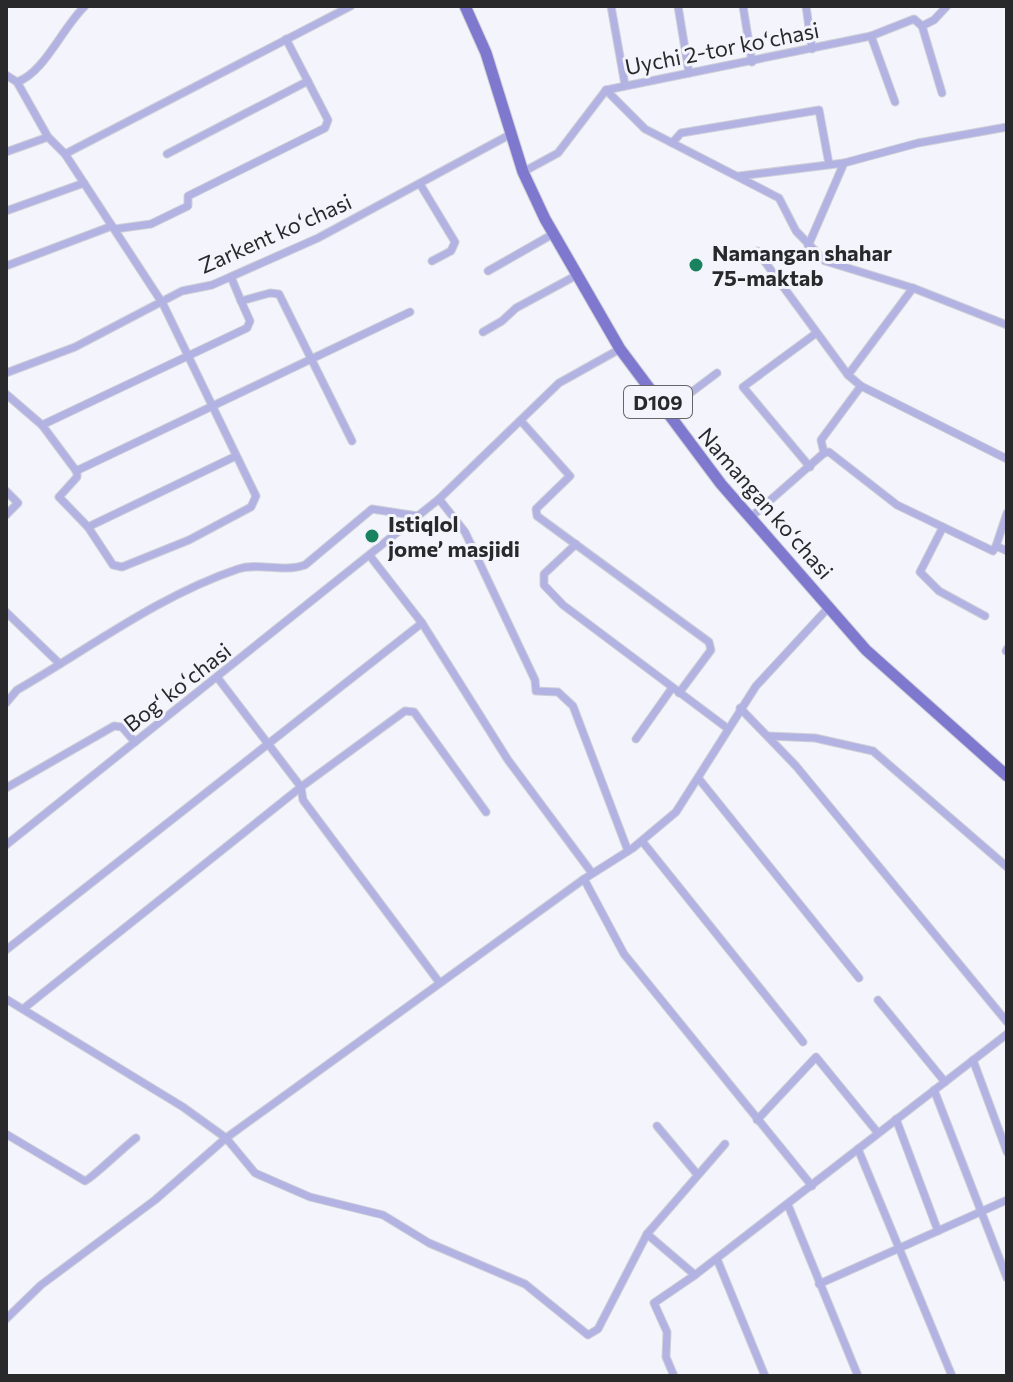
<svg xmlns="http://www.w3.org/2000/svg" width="1013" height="1382" font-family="Commissioner,sans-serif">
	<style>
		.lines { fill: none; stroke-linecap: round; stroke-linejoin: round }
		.street-casing { stroke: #cfcfd7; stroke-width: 9 }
		.primary-casing { stroke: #cfcfd7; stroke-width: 13 }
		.street { stroke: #b3b3e3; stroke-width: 7 }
		.primary { stroke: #7e79cf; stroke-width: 11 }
		.poi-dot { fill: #19825e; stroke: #f4f4fc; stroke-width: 3 }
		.labels { text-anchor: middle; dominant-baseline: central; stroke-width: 6; stroke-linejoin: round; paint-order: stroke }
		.shield { fill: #f4f4fc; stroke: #66666a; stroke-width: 2 }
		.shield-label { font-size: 20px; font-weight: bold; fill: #29292c }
		.street-label { font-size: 22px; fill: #29292c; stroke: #f4f4fc }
		.poi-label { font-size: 22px; font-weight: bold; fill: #29292c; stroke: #f4f4fc; text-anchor: start }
	</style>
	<rect width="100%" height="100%" fill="#f4f4fc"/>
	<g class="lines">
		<g class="street-casing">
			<g id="street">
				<polyline points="611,6 625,85"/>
				<polyline points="678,6 689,73"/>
				<polyline points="743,6 752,62"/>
				<polyline points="806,6 812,49"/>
				<polyline points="922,26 942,93"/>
				<polyline points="871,36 895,102"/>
				<path d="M 6,75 L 17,82 C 44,73 62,28 85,6"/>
				<polyline points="17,82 48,137 65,154 163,304 256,496 251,507 189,540 122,567 113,565 88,527 236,456"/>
				<polyline points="606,90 645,129 779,198 796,231 825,261 913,288 1007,325"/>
				<polyline points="672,143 681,133 819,110 829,164"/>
				<polyline points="6,152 48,137"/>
				<polyline points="65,154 351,6"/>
				<polyline points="167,154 308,81"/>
				<polyline points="523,172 558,153 606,90 871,36 914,19 922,26 934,20 947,6"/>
				<polyline points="739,176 844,163"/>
				<polyline points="420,184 455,242 451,251 432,261"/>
				<polyline points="6,211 84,183"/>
				<polyline points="115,229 151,224 188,206 188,196 325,128 328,120 286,39"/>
				<polyline points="808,246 844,163 918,143 1007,127"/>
				<polyline points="757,251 848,375 861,386 1007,459"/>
				<polyline points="6,266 112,226"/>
				<polyline points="488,271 553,234"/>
				<polyline points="231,277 241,301 270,293 279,294 352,441"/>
				<polyline points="483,332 502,321 516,308 577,275"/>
				<polyline points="6,373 75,347 182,291 212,285 318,238 511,134"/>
				<polyline points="848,375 913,288"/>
				<polyline points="6,394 42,425 247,328 250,321 241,301"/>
				<polyline points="665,412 717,373"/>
				<polyline points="521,421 570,476 536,509 537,516 709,642 711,650 679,693"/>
				<polyline points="42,425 77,472 77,477 59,497 88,527"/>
				<polyline points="824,453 829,452 897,505 993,551 996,546 1007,551"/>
				<polyline points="824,453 821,440 861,386"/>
				<polyline points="810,467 743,387 815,334"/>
				<polyline points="76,471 410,312"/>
				<polyline points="6,491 18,503 6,515"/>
				<polyline points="439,499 465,532 535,680 536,691 558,692 573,706 628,851"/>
				<polyline points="750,518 824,453"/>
				<polyline points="943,527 920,572 939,591 985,616"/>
				<polyline points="576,544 544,574 544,585 563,605 727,728"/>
				<polyline points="996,546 1007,513"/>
				<polyline points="370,556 422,623 508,760 592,873"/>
				<polyline points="6,612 60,664"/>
				<polyline points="1006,651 1007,649"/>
				<polyline points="217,677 301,787 303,800 439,982"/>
				<path d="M 6,703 L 17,690 C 90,648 158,596 238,569 C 258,562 283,573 305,565 L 372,509 L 418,516"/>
				<polyline points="740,708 796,766 1007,1022"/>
				<polyline points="768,736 815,738 873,751 1007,867"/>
				<polyline points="636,739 672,688"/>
				<polyline points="699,779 859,978"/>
				<polyline points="6,788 114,726 122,727 135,742"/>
				<polyline points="642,841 803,1042"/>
				<polyline points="6,845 439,499 559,383 620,349"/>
				<polyline points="584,879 624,954 812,1186"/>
				<polyline points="6,950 422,623"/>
				<polyline points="6,999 183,1107 226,1138 255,1173 310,1197 383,1215 429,1243 525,1284 588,1335 598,1329 647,1234 695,1275 1007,1034"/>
				<polyline points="878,1000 945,1082"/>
				<polyline points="23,1009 301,787 405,711 414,712 486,812"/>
				<polyline points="973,1060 1007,1152"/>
				<polyline points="934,1090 1007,1278"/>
				<polyline points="896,1119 938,1231"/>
				<polyline points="757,1120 816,1057 878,1133"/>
				<polyline points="657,1126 697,1174"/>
				<path d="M 6,1134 L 85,1181 C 90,1180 125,1146 136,1138"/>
				<polyline points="858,1149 952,1376"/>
				<polyline points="788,1205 858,1376"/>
				<polyline points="647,1234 725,1144"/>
				<polyline points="717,1259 765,1376"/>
				<polyline points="819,1284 1007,1200"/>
				<polyline points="6,1319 41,1285 155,1200 226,1138 584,879 633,848 676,812 756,686 829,607"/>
				<polyline points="674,1376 666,1357 667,1332 654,1303 695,1275"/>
			</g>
		</g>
		<g class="primary-casing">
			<polyline id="primary" points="465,6 486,53 523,172 545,219 620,349 721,484 866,650 1007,776"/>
		</g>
		<use href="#street" class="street"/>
		<use href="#primary" class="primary"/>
	</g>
	<g class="poi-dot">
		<circle cx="696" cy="265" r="8"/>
		<circle cx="372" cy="536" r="8"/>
	</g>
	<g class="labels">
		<rect class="shield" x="624" y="386" width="68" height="32" rx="6"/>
		<g class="shield-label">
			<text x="658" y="402">D109</text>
		</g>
		<g class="street-label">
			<text transform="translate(722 48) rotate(-11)">Uychi 2-tor koʻchasi</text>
			<text transform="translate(275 233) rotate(-24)">Zarkent koʻchasi</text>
			<text transform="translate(766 503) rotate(49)">Namangan koʻchasi</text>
			<text transform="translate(177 687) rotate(-38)">Bogʻ koʻchasi</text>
		</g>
		<g class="poi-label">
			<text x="712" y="252">Namangan shahar<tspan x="712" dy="25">75-maktab</tspan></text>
			<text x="388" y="523">Istiqlol<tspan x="388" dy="25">jome’ masjidi</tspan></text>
		</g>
	</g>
	<rect width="1013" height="1382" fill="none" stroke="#29292c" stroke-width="16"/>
</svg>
